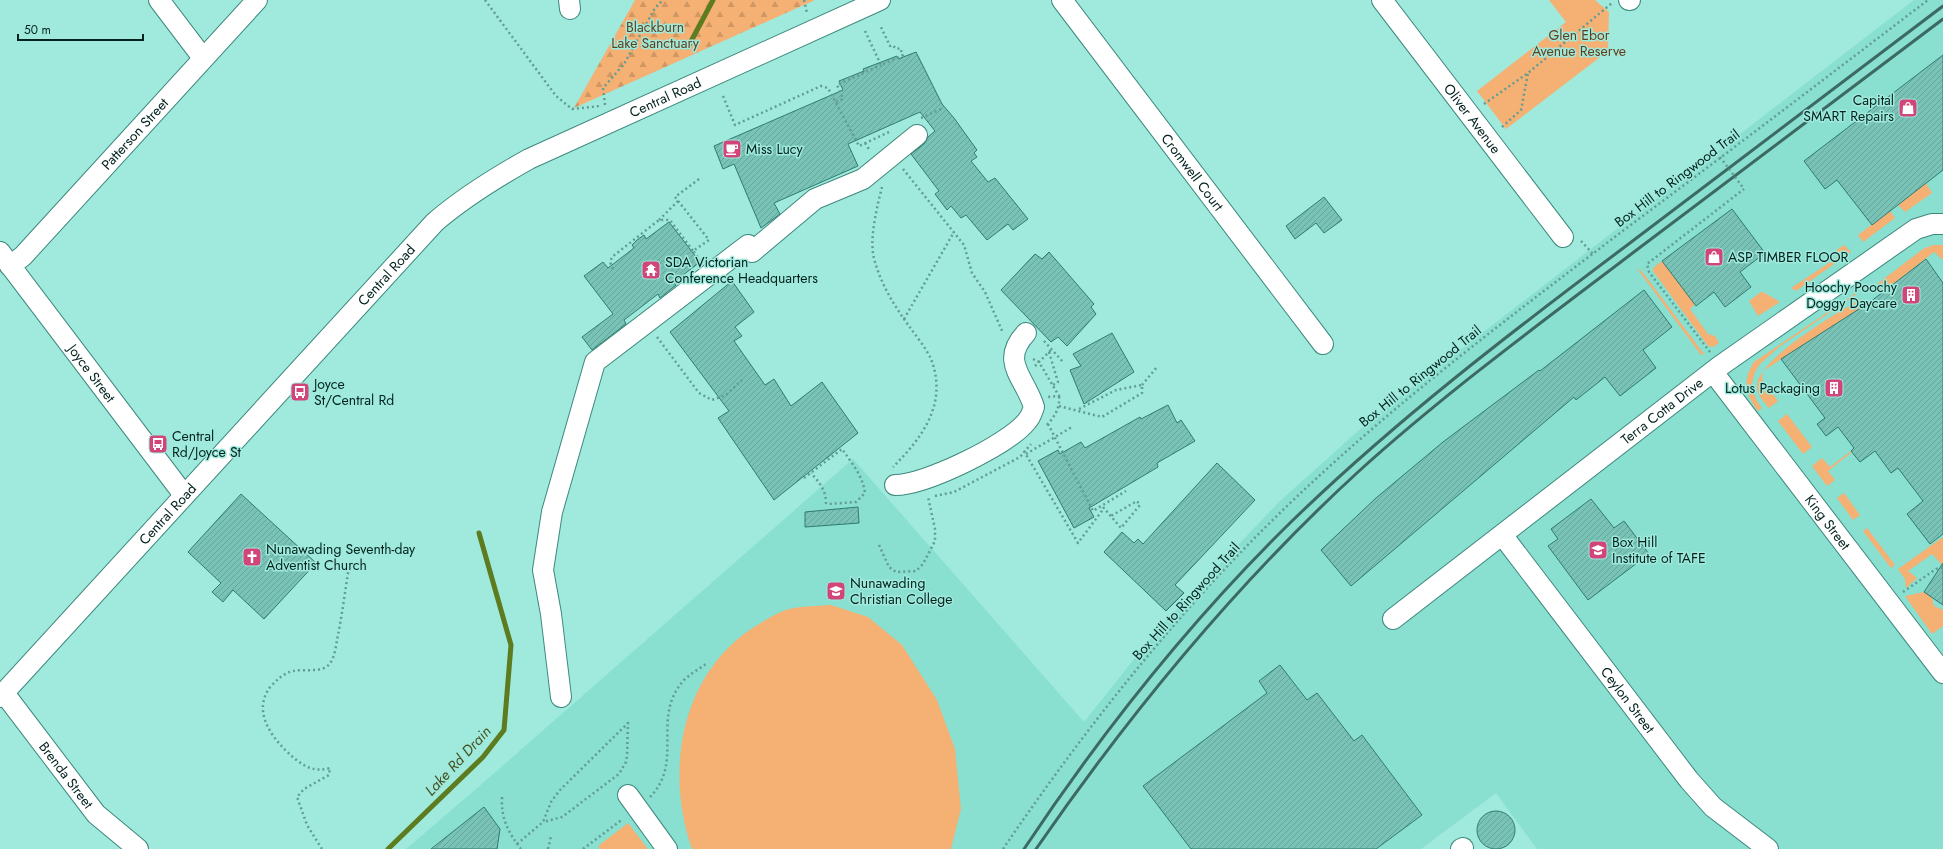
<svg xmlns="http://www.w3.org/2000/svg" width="1943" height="849" font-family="Jost,sans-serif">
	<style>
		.built { fill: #89dfd0 }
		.green { fill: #f5b073 }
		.forest { fill: url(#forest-firs) }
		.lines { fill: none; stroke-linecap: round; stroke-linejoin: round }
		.stream { stroke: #5d7b1f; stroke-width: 5 }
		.building { fill: url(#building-hatch); stroke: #307b70 }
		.minor-casing { stroke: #3e887d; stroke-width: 22 }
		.path { stroke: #629c92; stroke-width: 2.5; stroke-dasharray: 2 3; stroke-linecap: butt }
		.minor { stroke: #fff; stroke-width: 20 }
		.rail { stroke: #3c6a63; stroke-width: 3 }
		.path-bridge { stroke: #629c92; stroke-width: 2.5; stroke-dasharray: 2 3; stroke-linecap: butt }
		.labels { text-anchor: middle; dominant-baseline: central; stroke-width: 3; stroke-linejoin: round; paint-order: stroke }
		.park-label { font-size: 14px; fill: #633e1b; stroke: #9feadc }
		.street-label { font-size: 14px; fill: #03221e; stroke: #9feadc }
		.poi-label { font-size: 14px; fill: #03221e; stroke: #9feadc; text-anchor: start }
		.water-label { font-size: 15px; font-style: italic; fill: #475424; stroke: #9feadc }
	</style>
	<defs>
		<pattern id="forest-firs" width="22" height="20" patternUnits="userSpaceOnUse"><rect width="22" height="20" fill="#f5b073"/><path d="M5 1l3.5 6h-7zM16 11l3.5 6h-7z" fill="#d09763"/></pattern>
		<pattern id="building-hatch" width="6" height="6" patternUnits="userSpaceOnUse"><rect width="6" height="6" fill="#79c2b6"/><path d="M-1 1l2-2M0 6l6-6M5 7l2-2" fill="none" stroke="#67a69c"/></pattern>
	</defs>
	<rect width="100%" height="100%" fill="#9feadc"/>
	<polygon class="built" points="1914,0 1943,0 1943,849 1537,849 1496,793 1421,849 406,849 483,783 853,459 1084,722 1158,629 1279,502 1377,414"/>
	<g class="green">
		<polygon points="1549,0 1595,0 1609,12 1608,51 1506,129 1477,91 1566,22"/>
		<polygon points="1926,183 1932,193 1905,212 1898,205"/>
		<polygon points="1890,211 1895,218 1863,242 1858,235"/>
		<polygon points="1844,245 1851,252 1796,291 1791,288 1838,257 1834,252"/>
		<polygon points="1933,245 1943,245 1943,260 1934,252 1883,292 1877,284 1923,249"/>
		<polygon points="1662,261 1695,304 1690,309 1708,334 1715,336 1719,343 1713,347 1708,346 1653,271 1653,268"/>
		<polygon points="1636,267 1644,274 1704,354 1701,355"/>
		<polygon points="1761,292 1763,292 1780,302 1758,316 1749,301"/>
		<path d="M 1856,293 L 1857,294 L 1779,347 L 1760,364 L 1755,372 L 1751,387 L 1757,401 L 1762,408 L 1758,411 C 1745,394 1742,381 1754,362 Z"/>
		<path d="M 1860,299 L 1865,305 L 1763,371 L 1762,379 L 1778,401 L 1769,408 C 1764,402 1757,395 1757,387 C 1755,360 1838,313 1860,299 Z"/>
		<polygon points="1787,414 1812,447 1803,454 1778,421"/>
		<polygon points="1851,451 1852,452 1828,471 1835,480 1827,486 1812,466 1822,458 1830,467"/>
		<polygon points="1844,493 1860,515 1853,520 1837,498"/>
		<polygon points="1867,528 1895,565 1891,568 1863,531"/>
		<polygon points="1943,537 1943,566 1932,554 1908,571 1917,578 1906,588 1905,579 1898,569"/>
		<polygon points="1924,592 1932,598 1934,606 1943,610 1943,626 1932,634 1905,596"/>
		<path d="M 831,605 L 868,617 L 902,645 L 937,700 L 955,749 L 961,809 L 951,849 L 692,849 C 665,772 680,677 751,629 C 763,622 775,613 789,609 C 802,606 817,606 831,605 Z"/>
		<polygon points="628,823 648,849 600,849 598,846"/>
	</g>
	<polygon class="forest" points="635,0 815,0 574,108"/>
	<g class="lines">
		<g class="stream">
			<polyline points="688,47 713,0"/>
			<polyline points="388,849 483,757 504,730 511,645 479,533"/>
		</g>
	</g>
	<g class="building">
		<polygon points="916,52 942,104 954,118 977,150 974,153 977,157 971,161 988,182 995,178 1028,219 1013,230 1008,224 987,240 966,215 961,218 951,206 947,210 935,194 939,191 911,154 924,144 928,137 935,131 920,112 848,144 858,166 774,203 780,214 761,228 734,164 723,169 714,146 843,90 839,81 864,71 863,69 897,56 898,59"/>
		<polygon points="1943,55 1943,170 1872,225 1837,180 1825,189 1804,161"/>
		<polygon points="1324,197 1342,220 1324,233 1316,223 1295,239 1286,226"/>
		<polygon points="1732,209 1765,253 1740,272 1751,287 1725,307 1714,292 1696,306 1662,261"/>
		<polygon points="669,222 700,262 674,282 676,285 660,298 658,294 624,320 626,324 592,350 582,337 613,314 584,276 603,262 608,268 634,248 632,245 637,240 644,235 646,239"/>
		<polygon points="1049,252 1094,304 1091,307 1096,314 1067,346 1058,337 1051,342 1001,290 1035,254 1042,259"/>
		<polygon points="1926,259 1943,283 1943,534 1930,544 1907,514 1923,501 1898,468 1891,473 1875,451 1860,462 1851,451 1854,448 1838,427 1826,436 1817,424 1825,418 1781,359 1870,302"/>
		<polygon points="732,281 754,312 735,327 742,336 734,341 765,385 774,379 791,406 822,382 858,433 774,500 718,418 729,411 670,332"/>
		<polygon points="1644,290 1672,327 1643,350 1656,368 1620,396 1605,377 1576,400 1574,397 1351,586 1321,550 1376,498 1443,442 1539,370 1540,371"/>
		<polygon points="1112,333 1134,372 1084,404 1070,370 1081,366 1073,354"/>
		<polygon points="1168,405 1177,423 1181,420 1195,441 1157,463 1158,467 1089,508 1094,517 1074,528 1038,461 1058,450 1060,454 1081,442 1085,448 1140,417 1141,419"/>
		<polygon points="1217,463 1255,500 1175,585 1184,593 1166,611 1104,552 1122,532 1134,543 1138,539 1143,544"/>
		<polygon points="241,494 316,563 264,619 233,590 223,602 212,592 221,583 188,552"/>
		<polygon points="1591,499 1614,528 1624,521 1649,554 1588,600 1548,546 1558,539 1551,529"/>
		<polygon points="858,507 859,523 805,527 805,512"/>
		<polygon points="1943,563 1943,605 1924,592"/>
		<polygon points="1280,665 1307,700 1317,693 1354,741 1362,735 1422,815 1376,849 1191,849 1143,786 1267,693 1259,681"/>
		<polygon points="484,807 500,829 497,849 431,849"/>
		<circle cx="1496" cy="830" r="19"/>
	</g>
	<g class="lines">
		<g class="minor-casing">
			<g id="minor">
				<polyline points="159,0 203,58"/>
				<polyline points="569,0 570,9"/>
				<path id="s1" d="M 1062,0 L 1323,344"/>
				<path id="s2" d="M 1382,0 L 1563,237"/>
				<polyline points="1629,0 1630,0"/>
				<path id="s3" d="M 0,252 L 184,495"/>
				<polyline points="752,252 815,199 863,179 917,135"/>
				<path id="s4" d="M 10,266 L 23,256 L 257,0"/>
				<path id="s5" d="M 1713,372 L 1943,673"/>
				<path d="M 895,485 C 925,485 1008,445 1027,421 C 1031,417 1032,412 1034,407 C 1025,377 999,362 1026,333"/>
				<path id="s6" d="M 1503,536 L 1689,780 L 1713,807 L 1768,849"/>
				<path id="s7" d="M 1393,619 L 1720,366 L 1916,229 L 1932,224 L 1943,224"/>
				<path id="s8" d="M 4,693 L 96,814 L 138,849"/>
				<path id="s9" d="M 0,697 L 435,222 C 464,197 495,178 529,159 L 880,0"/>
				<polyline points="561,697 551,614 543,570 552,512 595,362 748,245"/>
				<polyline points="628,795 667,849"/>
				<polyline points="1461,849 1463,848"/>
			</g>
		</g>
		<g class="path">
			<polyline points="485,0 556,96 572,109 600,106"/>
			<polyline points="804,0 807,13"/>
			<polyline points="865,31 881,65 903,55 900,48 897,49 892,45 890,46 880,25"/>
			<polyline points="723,96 735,125 821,86 828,88 859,146 889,132"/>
			<polyline points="836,102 843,99 837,85 881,65"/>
			<polyline points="1484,104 1528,73 1612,3"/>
			<polyline points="605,105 603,88 624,64 655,8 663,0"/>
			<polyline points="921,118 941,109"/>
			<polyline points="1502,127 1521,110 1528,73"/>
			<polyline points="865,143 870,151"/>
			<polyline points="903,169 964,245 972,273 985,292 1003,333"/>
			<polyline points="699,179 675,197 709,240 693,251 700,260"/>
			<path d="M 882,187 C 877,207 868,242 875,262 C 882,286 895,307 909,326 C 916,336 926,348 931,359 C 948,403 923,437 893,467"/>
			<polyline points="659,220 678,201"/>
			<polyline points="1581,241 1593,254"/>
			<polyline points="613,269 610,262 612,257 659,220 670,220 693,251"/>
			<polyline points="904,319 954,232"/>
			<polyline points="657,337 699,393 712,400 726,395 742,380"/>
			<polyline points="1044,341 1064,363"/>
			<polyline points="1049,352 1058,382 1053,385"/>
			<polyline points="1710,352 1649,272 1647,264 1744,189"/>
			<polyline points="1033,359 1039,362 1059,396 1048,397"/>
			<polyline points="1035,366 1052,349"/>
			<polyline points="1142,385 1157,367"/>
			<polyline points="1059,406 1102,417 1142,393 1142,385 1116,390 1077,410"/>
			<polyline points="1048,424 1093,511 1126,491"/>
			<path d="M 1047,425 C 1055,416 1060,408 1059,396"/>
			<polyline points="1024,451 1078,543 1104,508"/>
			<polyline points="1026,454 1072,427"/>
			<path d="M 804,478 L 842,449 C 851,462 863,476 865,493 L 856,502 L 828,504 L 826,503 C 826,490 819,482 811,473"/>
			<polyline points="935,496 954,492 1020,457 1031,444"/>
			<polyline points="1103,507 1121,528 1140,505 1137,501 1111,516"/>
			<polyline points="879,545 889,567 896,572 916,571 923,564 935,541 935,529 928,497"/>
			<polyline points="1903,592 1936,569 1943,568"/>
			<path d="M 502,797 C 501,819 508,832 521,849"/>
			<path d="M 650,797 C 685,761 650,718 684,680 C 690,674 699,669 706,664"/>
			<polyline points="517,844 543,822 551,802 559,791 628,723 627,756 626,762 619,774 562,817 543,822"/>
			<path d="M 322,849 L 307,825 L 297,797 L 304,789 L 329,775 L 330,768 C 316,772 306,768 294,758 C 274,741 250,712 271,686 C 278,679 284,673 293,671 C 306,668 325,675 332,660 C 335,654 336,646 337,640 C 342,616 345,591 349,567"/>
			<polyline points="548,849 551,836"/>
			<polyline points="583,849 623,819"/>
			<path d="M 1003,849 C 1086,727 1179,610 1286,507 C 1392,405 1507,319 1624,230 C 1726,154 1827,77 1928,0"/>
		</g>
		<use href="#minor" class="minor"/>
		<g class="rail">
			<path d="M 1024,849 C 1102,732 1190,621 1291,522 C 1395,421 1510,333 1626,246 C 1732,166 1838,86 1943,6"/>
			<path d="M 1036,849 C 1130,713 1236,584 1358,472 C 1444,394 1538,325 1630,255 C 1735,177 1839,98 1943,19"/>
		</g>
		<polyline class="path-bridge" points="1720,157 1744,189"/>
	</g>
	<defs>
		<g id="shop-square" transform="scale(1)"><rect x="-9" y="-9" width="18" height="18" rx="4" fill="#d14578" stroke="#9feadc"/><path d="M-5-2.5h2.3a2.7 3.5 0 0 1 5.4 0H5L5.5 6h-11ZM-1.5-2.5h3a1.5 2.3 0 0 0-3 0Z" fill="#fff"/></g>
		<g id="cafe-square" transform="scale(1)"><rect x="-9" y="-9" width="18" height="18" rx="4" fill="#d14578" stroke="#9feadc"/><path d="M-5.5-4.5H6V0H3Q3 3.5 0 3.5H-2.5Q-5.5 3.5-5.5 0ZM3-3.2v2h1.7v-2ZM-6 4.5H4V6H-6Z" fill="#fff"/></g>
		<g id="temple-square" transform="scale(1)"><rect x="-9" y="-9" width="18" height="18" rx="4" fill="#d14578" stroke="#9feadc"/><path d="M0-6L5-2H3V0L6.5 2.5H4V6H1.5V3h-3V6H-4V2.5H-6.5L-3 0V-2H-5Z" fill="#fff"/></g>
		<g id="building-square" transform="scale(1)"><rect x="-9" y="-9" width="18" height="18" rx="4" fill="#d14578" stroke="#9feadc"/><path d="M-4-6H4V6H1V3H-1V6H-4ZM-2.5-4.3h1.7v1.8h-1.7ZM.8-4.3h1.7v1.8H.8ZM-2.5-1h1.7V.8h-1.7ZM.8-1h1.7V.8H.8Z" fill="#fff"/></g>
		<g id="bus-square" transform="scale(1)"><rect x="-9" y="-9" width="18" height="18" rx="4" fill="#d14578" stroke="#9feadc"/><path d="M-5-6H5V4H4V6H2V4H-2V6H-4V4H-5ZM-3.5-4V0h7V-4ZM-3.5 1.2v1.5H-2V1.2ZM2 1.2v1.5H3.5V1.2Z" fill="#fff"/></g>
		<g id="university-square" transform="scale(1)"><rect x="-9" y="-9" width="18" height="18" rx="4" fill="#d14578" stroke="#9feadc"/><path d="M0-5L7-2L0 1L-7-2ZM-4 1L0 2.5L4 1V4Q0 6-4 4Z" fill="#fff"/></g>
		<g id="church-square" transform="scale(1)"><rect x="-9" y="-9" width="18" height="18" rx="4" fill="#d14578" stroke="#9feadc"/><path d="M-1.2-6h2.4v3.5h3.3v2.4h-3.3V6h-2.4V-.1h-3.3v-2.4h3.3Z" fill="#fff"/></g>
		<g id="school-square" transform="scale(1)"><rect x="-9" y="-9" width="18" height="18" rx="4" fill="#d14578" stroke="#9feadc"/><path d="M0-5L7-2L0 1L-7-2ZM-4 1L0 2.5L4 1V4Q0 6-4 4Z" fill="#fff"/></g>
	</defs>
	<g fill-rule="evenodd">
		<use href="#shop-square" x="1908" y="108"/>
		<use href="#cafe-square" x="732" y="149"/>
		<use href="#shop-square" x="1714" y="257"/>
		<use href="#temple-square" x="651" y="270"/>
		<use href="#building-square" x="1911" y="295"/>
		<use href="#building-square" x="1834" y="388"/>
		<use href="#bus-square" x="300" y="392"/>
		<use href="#bus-square" x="158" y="444"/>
		<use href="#university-square" x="1598" y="550"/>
		<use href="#church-square" x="252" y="557"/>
		<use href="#school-square" x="836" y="591"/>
	</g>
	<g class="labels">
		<g class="park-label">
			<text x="655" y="27">Blackburn<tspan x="655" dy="16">Lake Sanctuary</tspan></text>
			<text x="1579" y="35">Glen Ebor<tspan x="1579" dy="16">Avenue Reserve</tspan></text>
		</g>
		<g class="street-label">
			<text stroke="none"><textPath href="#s9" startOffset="907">Central Road</textPath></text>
			<text stroke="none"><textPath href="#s2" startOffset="149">Oliver Avenue</textPath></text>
			<text stroke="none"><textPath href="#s4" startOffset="182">Patterson Street</textPath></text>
			<text stroke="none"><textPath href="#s1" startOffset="216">Cromwell Court</textPath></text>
			<text transform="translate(1677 178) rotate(-37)">Box Hill to Ringwood Trail</text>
			<text stroke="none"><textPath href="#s9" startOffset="572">Central Road</textPath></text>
			<text stroke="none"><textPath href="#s3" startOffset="152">Joyce Street</textPath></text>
			<text transform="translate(1420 376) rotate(-39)">Box Hill to Ringwood Trail</text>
			<text stroke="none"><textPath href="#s7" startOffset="340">Terra Cotta Drive</textPath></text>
			<text stroke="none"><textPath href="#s9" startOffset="248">Central Road</textPath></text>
			<text stroke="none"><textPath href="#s5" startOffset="189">King Street</textPath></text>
			<text transform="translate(1186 601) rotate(-48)">Box Hill to Ringwood Trail</text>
			<text stroke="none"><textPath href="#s6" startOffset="206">Ceylon Street</textPath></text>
			<text stroke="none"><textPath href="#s8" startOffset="103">Brenda Street</textPath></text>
		</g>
		<g class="poi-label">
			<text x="1894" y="100" text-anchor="end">Capital<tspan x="1894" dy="16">SMART Repairs</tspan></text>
			<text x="746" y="149">Miss Lucy</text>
			<text x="1728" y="257">ASP TIMBER FLOOR</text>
			<text x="665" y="262">SDA Victorian<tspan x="665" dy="16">Conference Headquarters</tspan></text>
			<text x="1897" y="287" text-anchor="end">Hoochy Poochy<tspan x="1897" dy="16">Doggy Daycare</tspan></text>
			<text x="314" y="384">Joyce<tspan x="314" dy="16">St/Central Rd</tspan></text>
			<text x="1820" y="388" text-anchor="end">Lotus Packaging</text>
			<text x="172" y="436">Central<tspan x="172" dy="16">Rd/Joyce St</tspan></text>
			<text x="1612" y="542">Box Hill<tspan x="1612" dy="16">Institute of TAFE</tspan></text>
			<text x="266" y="549">Nunawading Seventh-day<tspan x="266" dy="16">Adventist Church</tspan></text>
			<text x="850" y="583">Nunawading<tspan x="850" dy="16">Christian College</tspan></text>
		</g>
		<g class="water-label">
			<text transform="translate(458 761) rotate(-47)">Lake Rd Drain</text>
		</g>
	</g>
	<path d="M18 34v6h125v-6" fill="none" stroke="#03221e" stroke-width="2"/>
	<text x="24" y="34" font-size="12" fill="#03221e" stroke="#9feadc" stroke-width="3" paint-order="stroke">50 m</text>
</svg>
